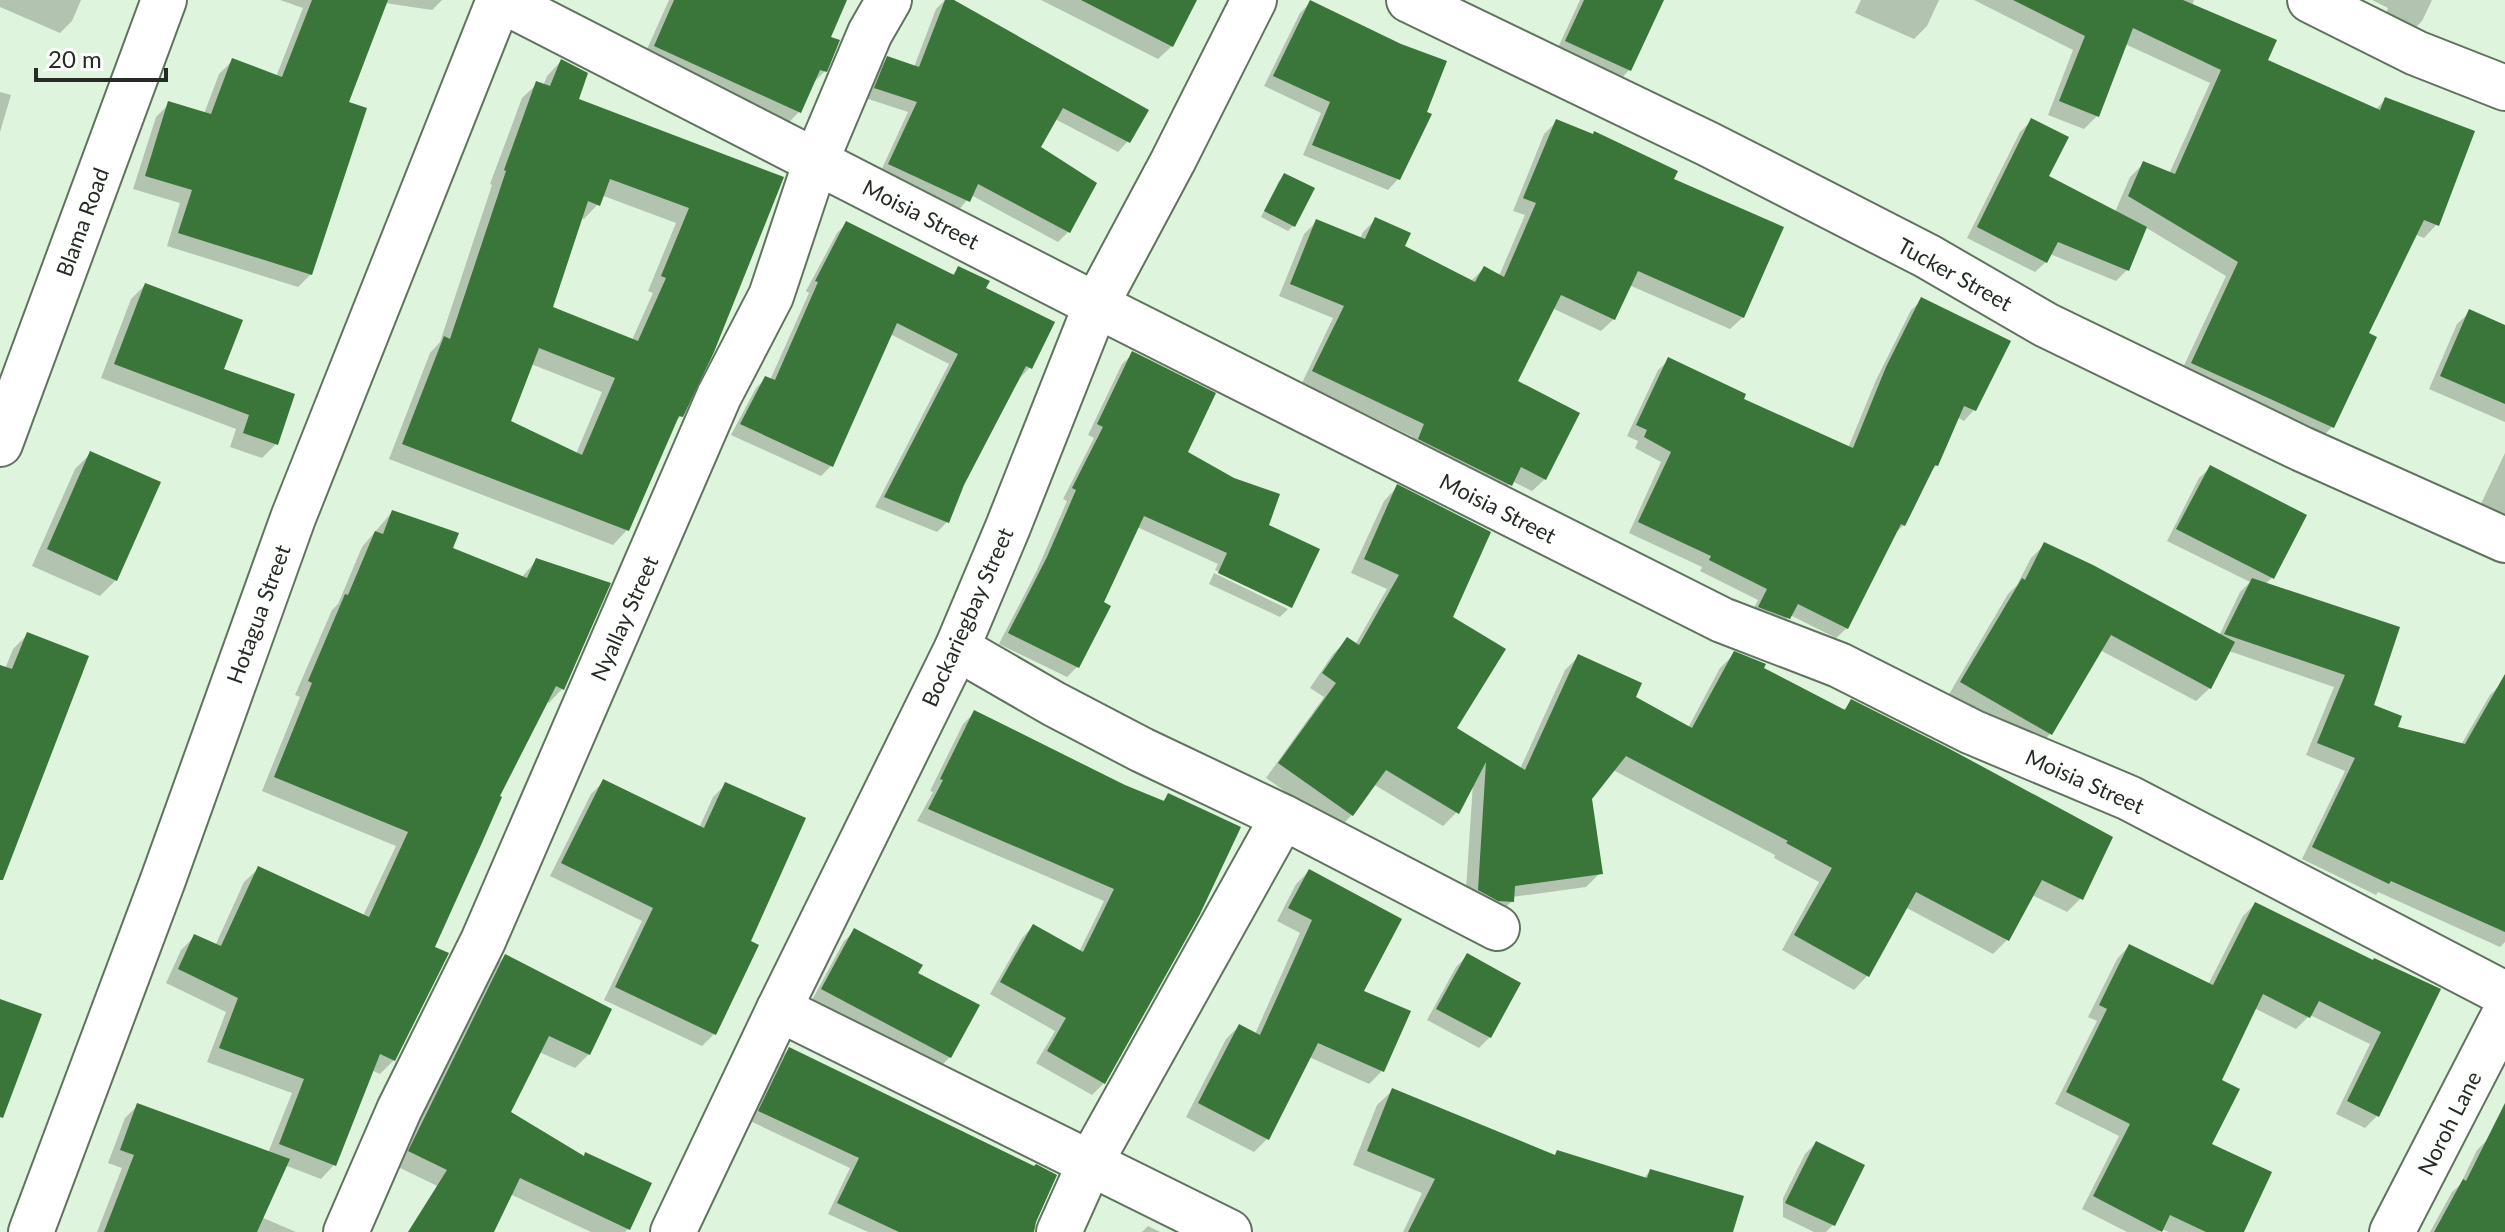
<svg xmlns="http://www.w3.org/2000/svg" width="2505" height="1232" font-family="Lato,sans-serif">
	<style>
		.shadow { fill: #0003; fill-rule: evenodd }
		.building { fill: #3a7539; fill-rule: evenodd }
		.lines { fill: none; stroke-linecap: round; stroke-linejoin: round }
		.minor-casing { stroke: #60735f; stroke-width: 48 }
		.tertiary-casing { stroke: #60735f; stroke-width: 48 }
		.minor { stroke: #fff; stroke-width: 44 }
		.tertiary { stroke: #fff; stroke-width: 44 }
		.labels { text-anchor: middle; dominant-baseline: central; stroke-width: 8; stroke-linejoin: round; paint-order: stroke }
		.street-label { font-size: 22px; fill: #242c24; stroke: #fff }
	</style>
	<rect width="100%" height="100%" fill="#dff4dd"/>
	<g class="shadow">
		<polygon points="0,0 81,0 72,21 60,33 0,7"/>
		<polygon points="280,0 442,0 432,10 385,3 346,103 311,274 298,287 167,246 180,203 133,189 156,117 169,104 204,114 219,74 232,61 276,77 303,8"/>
		<polygon points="669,0 845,0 828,38 825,71 813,83 799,112 787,124 643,58"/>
		<polygon points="945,0 949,0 1128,141 1118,152 1055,119 1038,148 1068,232 1058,242 971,195 958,211 879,175 908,112 865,98 877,69 888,58 914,67 936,9"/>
		<polygon points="1041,0 1195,0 1172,46 1158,59"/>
		<polygon points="1580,0 1661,0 1629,70 1619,81 1556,52"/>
		<polygon points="1861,0 1939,0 1927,26 1914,39 1855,13"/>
		<polygon points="1974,0 2194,0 2192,6 2266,61 2375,110 2386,99 2437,224 2424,238 2414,234 2366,334 2332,427 2319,440 2179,376 2226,276 2145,227 2127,270 2116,281 2050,254 2046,262 2035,272 1967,238 2020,132 2031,121 2046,177 2115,212 2130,177 2143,164 2169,174 2210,83 2125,44 2097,116 2084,129 2048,115 2073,50"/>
		<polygon points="2372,0 2432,0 2422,21 2409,34 2382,22 2388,8"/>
		<polygon points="1310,3 1398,179 1388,190 1303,155 1321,113 1264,86 1300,13"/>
		<path d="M 561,61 L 577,100 L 782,178 L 681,416 L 673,424 L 627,530 L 613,545 L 389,459 L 430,353 L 440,342 L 492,185 L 490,184 L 522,98 L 537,84 L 543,86 L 547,76 ZM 601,195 L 676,223 L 648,291 L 653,293 L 632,340 L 550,308 L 581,218 L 584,219 L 598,204 ZM 531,364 L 602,392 L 576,454 L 508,422 Z"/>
		<polygon points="0,92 11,95 0,132"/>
		<polygon points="1557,121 1672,180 1743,317 1730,329 1629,285 1614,319 1601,331 1552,308 1515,382 1545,479 1532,491 1512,481 1498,497 1407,451 1413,437 1302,383 1333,318 1279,296 1304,234 1316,222 1360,239 1363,232 1376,219 1402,247 1472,280 1484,268 1499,276 1525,215 1513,211 1544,134"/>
		<polygon points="1284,176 1293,226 1288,231 1261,217 1279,181"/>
		<polygon points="847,223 951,276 958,269 984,289 1030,367 1020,378 963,484 947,522 937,532 875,507 949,364 890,334 831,466 821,476 731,435 756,388 766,378 770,380 809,293 806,291 837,233"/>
		<polygon points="145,285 222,370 276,444 262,458 230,447 236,429 101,378 131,299"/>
		<polygon points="1922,300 1974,410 1964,421 1957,417 1937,465 1929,473 1904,525 1892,536 1847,628 1836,638 1790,615 1778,629 1749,618 1758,600 1700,571 1702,567 1629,533 1661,462 1635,448 1638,441 1627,436 1658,370 1669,360 1742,400 1848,448 1876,380 1911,310"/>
		<polygon points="2470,312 2505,327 2505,422 2429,389 2457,324"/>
		<polygon points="1133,354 1185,453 1266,526 1290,607 1289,608 1289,604 1215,570 1218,564 1137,527 1101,603 1077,667 1067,677 999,644 1037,570 1067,501 1063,499 1094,438 1088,435 1122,364"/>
		<polygon points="91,453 116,580 100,596 32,566 75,469"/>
		<polygon points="2505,453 2505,522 2478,510"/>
		<polygon points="2210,468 2272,578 2265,584 2398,629 2372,706 2395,728 2461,745 2490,695 2502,683 2505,685 2505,942 2500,947 2378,892 2376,895 2302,859 2345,771 2306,755 2334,687 2229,651 2210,688 2196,701 2100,650 2050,734 2036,748 1948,696 2008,594 2017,585 2031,558 2045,544 2219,636 2240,592 2250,582 2167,541 2199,478"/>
		<polygon points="1397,487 1450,618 1454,729 1520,769 1565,670 1579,656 1633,698 1688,728 1720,668 1734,654 1842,711 1852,702 2081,898 2067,912 2032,895 2007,940 1993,954 1905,907 1867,976 1854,990 1782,950 1819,882 1774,858 1775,855 1613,770 1590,799 1600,873 1586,887 1512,897 1512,901 1498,915 1465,904 1473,783 1457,812 1443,826 1373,784 1352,815 1338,829 1266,778 1324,697 1310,688 1333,654 1347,640 1355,645 1387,589 1351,573 1384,501"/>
		<polygon points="392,512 450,549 521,578 536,561 562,689 549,703 546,701 497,797 433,948 394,1060 380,1074 371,1070 334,1165 321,1179 287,1166 261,1217 296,1232 97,1232 122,1168 108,1163 125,1118 138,1105 268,1153 292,1093 207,1062 226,1012 166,983 181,950 195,936 215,946 244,882 258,869 363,916 396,846 262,791 300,697 295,695 332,610 338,604 362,547"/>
		<polygon points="1214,573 1288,609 1280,617 1209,584"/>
		<polygon points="27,635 0,875 0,667 5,669 13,649"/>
		<polygon points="974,713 1124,786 1162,802 1168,796 1199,913 1104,1083 1092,1095 1036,1063 1055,1031 990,994 1022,938 1033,926 1079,952 1104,901 917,821 933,792 930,791 963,724"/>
		<polygon points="604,781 699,828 713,797 726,784 749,942 714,1034 702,1046 604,1000 642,921 550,876 591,794"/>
		<polygon points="1309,871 1361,991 1382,1071 1369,1084 1309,1057 1267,1139 1254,1152 1186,1117 1226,1039 1239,1026 1255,1034 1300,933 1277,921 1296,884"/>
		<polygon points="2255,904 2372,962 2438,990 2377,1116 2365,1128 2336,1114 2370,1044 2310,1015 2296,1029 2254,1008 2220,1081 2209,1145 2241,1232 2169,1232 2161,1229 2159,1232 2127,1232 2082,1209 2119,1136 2055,1104 2097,1021 2088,1017 2117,959 2129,946 2208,985 2243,916"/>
		<polygon points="855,931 915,974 950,1057 939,1068 812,1000 844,941"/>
		<polygon points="505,956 589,1054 575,1068 539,1052 508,1113 628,1229 625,1232 591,1232 510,1194 493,1213 396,1166 491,971"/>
		<polygon points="1467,956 1490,1037 1479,1048 1427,1020 1456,967"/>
		<polygon points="789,1049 1034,1222 1033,1232 868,1232 828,1214 850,1168 750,1121 779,1059"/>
		<polygon points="1392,1091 1554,1156 1557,1152 1643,1179 1650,1171 1731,1232 1403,1232 1422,1193 1353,1165 1377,1105"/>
		<polygon points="2488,1139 2505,1148 2505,1232 2430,1232 2452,1192 2460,1185 2477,1150"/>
		<polygon points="1816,1143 1833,1225 1826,1232 1814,1232 1783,1217 1783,1198 1805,1154"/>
		<polygon points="1148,1226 1160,1232 1142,1232"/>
	</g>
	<g class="building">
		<polygon points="312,0 388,0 349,102 367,108 312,275 178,233 192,190 145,176 168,101 211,114 232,58 282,77"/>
		<polygon points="674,0 847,0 831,37 840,40 827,72 820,70 801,113 654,46"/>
		<polygon points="945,0 954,0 1149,110 1130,143 1063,108 1041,147 1097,183 1070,233 978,184 970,202 888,164 917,102 874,88 887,56 919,67"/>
		<polygon points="1081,0 1197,0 1173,47"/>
		<polygon points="1310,0 1401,44 1447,61 1427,112 1432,114 1400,180 1312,145 1330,102 1273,76"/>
		<polygon points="1584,0 1664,0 1631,71 1565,41"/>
		<polygon points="2013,0 2183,0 2277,40 2268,60 2380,110 2385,97 2475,131 2439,226 2424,220 2369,333 2377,337 2334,428 2191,363 2238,262 2128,196 2143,161 2175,174 2221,70 2133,28 2099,117 2059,101 2085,36"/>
		<path d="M 561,59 L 588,73 L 579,99 L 784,177 L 714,352 L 683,417 L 679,416 L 629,531 L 402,444 L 444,336 L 450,339 L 506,171 L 504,170 L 536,81 L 550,86 ZM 610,179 L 689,208 L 661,276 L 666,278 L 638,341 L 553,307 L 588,201 L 600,206 ZM 539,348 L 615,378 L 582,455 L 511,421 Z"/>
		<polygon points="2031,118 2069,137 2049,176 2147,227 2129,271 2058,242 2047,263 1977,227"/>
		<polygon points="1556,119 1593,134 1594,131 1678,171 1674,179 1784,227 1744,318 1638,271 1615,320 1561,295 1518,381 1580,413 1546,480 1521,467 1512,486 1418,439 1424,424 1312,371 1344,306 1290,284 1316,219 1365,239 1375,217 1411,233 1405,246 1475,282 1484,266 1504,277 1536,203 1523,198"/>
		<polygon points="1284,173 1315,188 1295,227 1264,211"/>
		<polygon points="846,221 954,275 958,266 990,281 986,288 1055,322 1032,369 1026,366 964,485 949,523 884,497 958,354 897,323 833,467 740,424 765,376 775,380 818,282 815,281"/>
		<polygon points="145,283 243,320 224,369 295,394 278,445 243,433 249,415 114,364"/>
		<polygon points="1921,297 2011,341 1976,411 1964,406 1938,466 1935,465 1905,526 1901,524 1848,629 1798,604 1790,619 1758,607 1767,589 1709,560 1711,556 1638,522 1671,452 1644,437 1647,430 1636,425 1668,357 1746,394 1744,399 1853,448 1886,367"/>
		<polygon points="2469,309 2505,325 2505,404 2440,376"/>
		<polygon points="1132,351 1216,393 1188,452 1234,478 1280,494 1269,525 1320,549 1292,608 1218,573 1227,553 1144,516 1104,602 1111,606 1079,668 1008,633 1047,557 1076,490 1072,488 1103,427 1097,424"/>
		<polygon points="90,451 161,482 117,581 47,549"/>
		<polygon points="2210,465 2307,515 2274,579 2176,529"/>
		<polygon points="1397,484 1491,532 1453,617 1506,649 1457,728 1525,770 1578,654 1642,683 1636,697 1692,728 1734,651 1766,664 1764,668 1845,710 1851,699 1948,748 2113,837 2083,900 2042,880 2009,941 1916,892 1869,977 1794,935 1832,868 1786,843 1788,841 1626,756 1592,799 1603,874 1515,886 1514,902 1498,901 1478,890 1486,762 1459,814 1386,770 1353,816 1278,763 1336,683 1322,673 1347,637 1359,645 1399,575 1364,559"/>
		<polygon points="392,510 459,533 453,548 527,578 536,558 611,583 564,690 556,686 500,796 502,797 481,845 435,947 449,953 395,1061 380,1054 336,1166 279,1144 304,1079 219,1048 238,998 178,969 194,934 221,946 258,866 369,917 408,832 274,777 312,683 308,681 345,594 348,595 375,531 383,534"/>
		<polygon points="2044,542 2093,565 2235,642 2211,689 2111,635 2052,735 1960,682 2022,578 2025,580"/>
		<polygon points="2252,578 2400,627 2374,705 2402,716 2398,727 2465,744 2505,674 2505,932 2391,881 2389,884 2312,847 2355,758 2317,743 2345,675 2224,634"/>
		<polygon points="27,632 89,656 3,880 0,880 0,665 12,669"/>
		<polygon points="974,710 1125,785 1164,801 1168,793 1241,827 1200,914 1105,1084 1047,1051 1066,1018 1000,982 1033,924 1083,952 1114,889 928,809 943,780 940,779"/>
		<polygon points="603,779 704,828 725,782 806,818 751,941 759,945 716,1035 615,987 653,908 561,863"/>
		<polygon points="1309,869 1402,919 1364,991 1411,1011 1384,1072 1318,1043 1269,1140 1198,1103 1239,1024 1260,1035 1312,920 1288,908"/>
		<polygon points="2255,902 2373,960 2374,958 2441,989 2379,1117 2347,1101 2381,1032 2319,1001 2310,1018 2263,994 2222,1080 2240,1089 2212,1144 2272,1172 2244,1232 2206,1232 2170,1215 2162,1232 2093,1196 2130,1124 2066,1092 2107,1009 2099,1005 2129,944 2213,985"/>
		<polygon points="854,928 923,965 918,973 980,1005 951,1058 821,989"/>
		<polygon points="1467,953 1521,983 1491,1038 1436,1009"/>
		<polygon points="505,954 612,1009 590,1055 549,1036 511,1112 584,1156 585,1152 652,1183 630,1230 520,1178 494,1232 408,1232 447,1170 408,1151"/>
		<polygon points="0,999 42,1014 3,1118 0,1117"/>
		<polygon points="789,1047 1034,1166 1036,1164 1057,1175 1036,1222 1034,1232 899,1232 837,1203 859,1158 758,1111"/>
		<polygon points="1392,1088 1555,1155 1557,1150 1647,1178 1650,1169 1744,1196 1733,1232 1408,1232 1435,1179 1367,1151"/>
		<polygon points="137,1103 290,1159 257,1232 104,1232 134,1155 120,1150"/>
		<polygon points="2505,1103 2505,1232 2434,1232 2463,1179 2466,1181"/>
		<polygon points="1816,1141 1865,1165 1835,1226 1785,1203"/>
	</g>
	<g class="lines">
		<g class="minor-casing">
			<g id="minor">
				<polyline points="501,0 1096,305 1722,620 1839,665 1972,732 2129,798 2505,994"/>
				<polyline points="1409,0 1708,144 1927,256 2046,325 2302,449 2505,540"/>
				<polyline points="2310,0 2416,53 2505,88"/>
				<polyline points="957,648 1054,704 1142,750 1283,817 1497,928"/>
				<polyline points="779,1009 1229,1232"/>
				<polyline points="31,1232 163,880 293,518 499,0"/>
				<polyline points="346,1232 399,1110 483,941 719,396 771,296 816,161 870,33 889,0"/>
				<polyline points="673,1232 779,1009 957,648 1008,527 1096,305 1173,161 1254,0"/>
				<polyline points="1059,1232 1090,1163 1283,817"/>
				<polyline points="2392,1232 2505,1013"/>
			</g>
		</g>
		<g class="tertiary-casing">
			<polyline id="tertiary" points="0,444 164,0"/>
		</g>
		<use href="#minor" class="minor"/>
		<use href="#tertiary" class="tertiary"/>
	</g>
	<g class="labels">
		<g class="street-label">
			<text transform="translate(921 214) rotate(27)">Moisia Street</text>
			<text transform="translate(82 222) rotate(-70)">Blama Road</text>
			<text transform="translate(1955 274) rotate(29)">Tucker Street</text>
			<text transform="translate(1498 508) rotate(27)">Moisia Street</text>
			<text transform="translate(258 614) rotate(-70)">Hotagua Street</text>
			<text transform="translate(967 617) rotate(-66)">Bockariegbay Street</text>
			<text transform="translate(624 618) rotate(-66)">Nyallay Street</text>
			<text transform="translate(2085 781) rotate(24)">Moisia Street</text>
			<text transform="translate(2449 1123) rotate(-63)">Noroh Lane</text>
		</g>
	</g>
	<path d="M36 68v12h130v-12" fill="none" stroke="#242c24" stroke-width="4"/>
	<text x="48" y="68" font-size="24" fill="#242c24" stroke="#ffffff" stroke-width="6" paint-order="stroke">20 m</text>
</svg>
